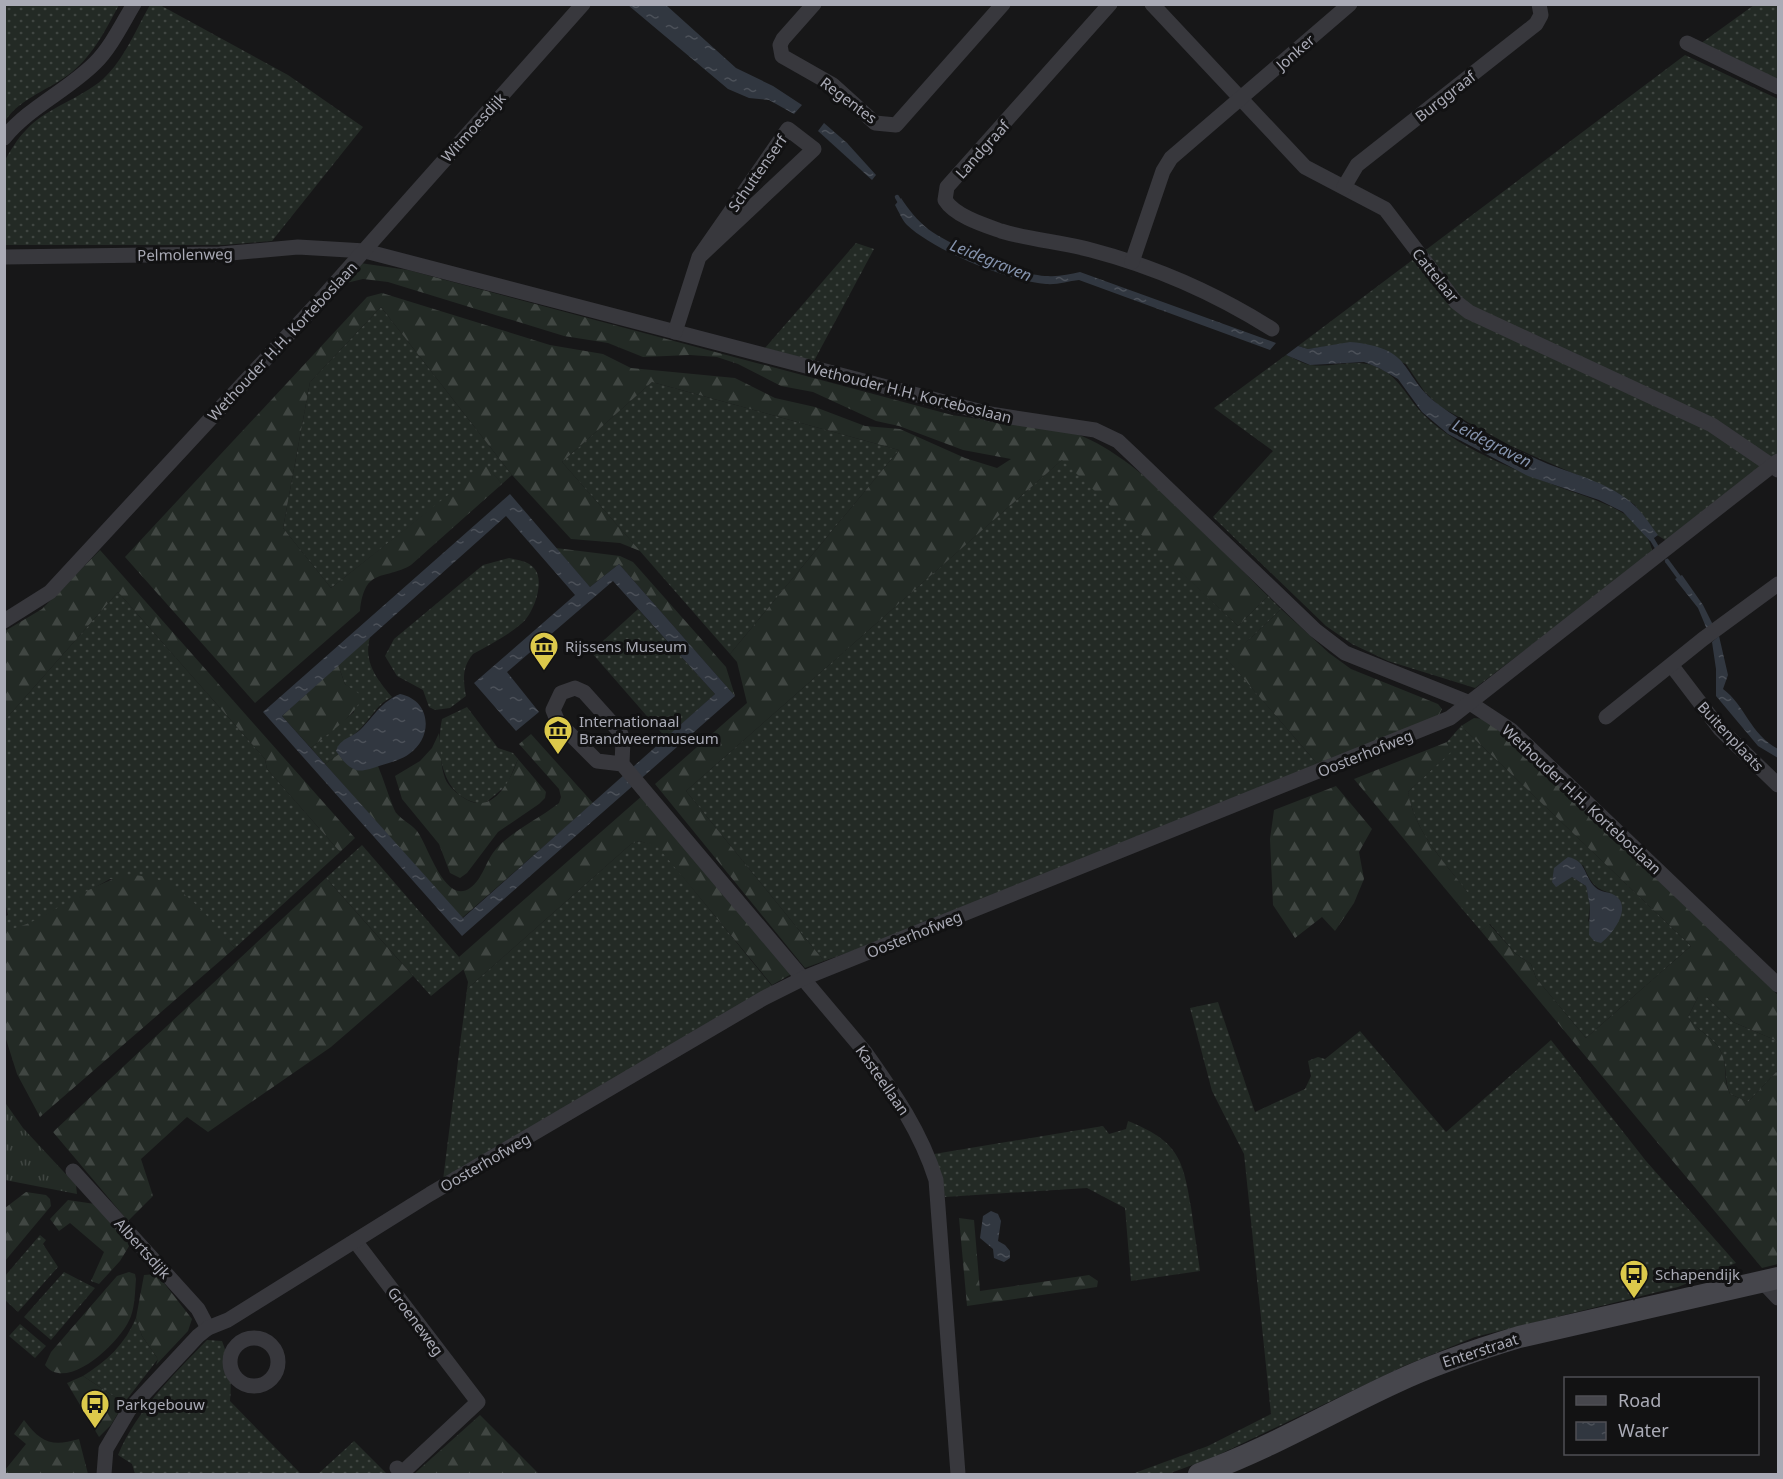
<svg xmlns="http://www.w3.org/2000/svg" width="1783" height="1479" font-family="'Noto Sans',sans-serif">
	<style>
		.grass { fill: url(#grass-dots); fill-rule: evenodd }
		.forest { fill: url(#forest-firs) }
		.park { fill: url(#park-tufts) }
		.water { fill: url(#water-ripples); fill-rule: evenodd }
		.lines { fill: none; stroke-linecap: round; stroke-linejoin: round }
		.stream { stroke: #313740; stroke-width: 4.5 }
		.minor { stroke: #38383d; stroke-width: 15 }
		.secondary { stroke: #46464c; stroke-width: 22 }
		.labels { text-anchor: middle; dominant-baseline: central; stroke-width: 6; stroke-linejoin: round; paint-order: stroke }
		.street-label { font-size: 15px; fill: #aaabb6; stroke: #121213 }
		.poi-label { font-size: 15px; fill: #aaabb6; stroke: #121213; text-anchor: start }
		.water-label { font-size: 16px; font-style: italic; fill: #8593ad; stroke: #121213 }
	</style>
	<defs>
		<pattern id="grass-dots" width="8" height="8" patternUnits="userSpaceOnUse" patternTransform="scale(1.5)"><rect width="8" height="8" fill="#232a25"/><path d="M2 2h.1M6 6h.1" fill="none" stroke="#404642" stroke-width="1.8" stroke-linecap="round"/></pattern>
		<pattern id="forest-firs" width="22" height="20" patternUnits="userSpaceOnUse" patternTransform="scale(1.5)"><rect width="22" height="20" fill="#232a25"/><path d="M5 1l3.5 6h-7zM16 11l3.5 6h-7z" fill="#404642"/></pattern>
		<pattern id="park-tufts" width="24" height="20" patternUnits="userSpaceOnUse" patternTransform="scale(1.5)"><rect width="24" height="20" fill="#232a25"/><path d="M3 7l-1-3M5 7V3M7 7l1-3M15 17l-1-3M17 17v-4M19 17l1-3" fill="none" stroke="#404642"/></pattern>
		<pattern id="water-ripples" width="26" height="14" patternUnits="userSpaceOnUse" patternTransform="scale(1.5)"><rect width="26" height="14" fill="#313740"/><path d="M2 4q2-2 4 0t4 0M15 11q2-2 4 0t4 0" fill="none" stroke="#4c5159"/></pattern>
	</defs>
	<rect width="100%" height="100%" fill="#171718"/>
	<g class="grass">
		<path d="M 5,4 L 119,5 C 106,29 94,54 72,72 C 50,90 21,97 5,121 Z"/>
		<path d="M 150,5 L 160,5 L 288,75 L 363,127 L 272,241 L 224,245 L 5,245 L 5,160 C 11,150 17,139 26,130 C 46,108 80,99 103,79 C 124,60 136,29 150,5 Z"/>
		<polygon points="1754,5 1778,5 1778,81 1700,44"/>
		<polygon points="1685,55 1778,99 1778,456 1667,541 1657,535 1635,505 1618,493 1511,446 1439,406 1424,391 1406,364 1350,343 1308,349 1298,346"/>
		<polygon points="856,243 874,249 814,361 765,348"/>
		<polygon points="381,307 512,475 502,484 486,466 331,588 283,528 310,382"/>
		<path d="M 1286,355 C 1294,358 1303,364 1311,365 C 1334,368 1357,357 1379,368 C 1400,378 1406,396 1422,413 C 1442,434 1472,450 1498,462 C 1519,471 1540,480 1562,488 C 1596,501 1644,511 1653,553 L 1475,688 L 1388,661 L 1352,644 L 1326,626 L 1213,517 L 1273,451 L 1214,408 Z"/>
		<polygon points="652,382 899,450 730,654 562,462"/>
		<polygon points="1063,459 1238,626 1268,596 1281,609 1251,638 1226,658 1320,767 1007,896 824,961 686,791"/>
		<path d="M 509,558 C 518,560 528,561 534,568 C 546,581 533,615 521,624 C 507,636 489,645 473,654 C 462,667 463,680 466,696 L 450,708 L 435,710 L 429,707 L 423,690 L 397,676 L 385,656 L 394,639 L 483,565 Z"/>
		<polygon points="118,592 265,759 267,769 340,852 235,948 184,894 110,879 25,927 5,931 4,917 8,915 4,898 5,720"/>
		<polygon points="638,609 715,694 666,738 591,652"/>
		<path d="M 370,637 C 363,662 377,679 392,697 C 378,703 371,718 361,728 C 353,738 343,739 336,750 L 339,754 L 325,764 L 311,748 L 354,712 L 350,688 L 345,684 L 338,665 Z"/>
		<path d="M 467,707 L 498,748 L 513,753 L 518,759 L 507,785 L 484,804 C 442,801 435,753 442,719 Z"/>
		<path d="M 1461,726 L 1691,946 L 1586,1038 L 1536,978 L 1531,964 L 1516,954 L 1490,924 L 1481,931 L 1457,903 L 1468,893 C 1444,861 1415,833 1408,792 L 1450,752 L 1447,742 ZM 1583,865 C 1590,880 1593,889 1611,893 L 1588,922 L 1590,906 L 1586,886 L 1572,877 L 1565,879 Z"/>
		<polygon points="639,841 658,846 772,986 443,1180 467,989 631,844"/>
		<polygon points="362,845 459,957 464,969 431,996 326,878"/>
		<path d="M 1698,997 L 1707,997 L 1733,1022 L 1775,1040 L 1778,1045 L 1778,1070 L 1748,1102 L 1730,1094 C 1724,1080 1727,1070 1723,1057 C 1718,1038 1697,1032 1688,1017 Z"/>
		<polygon points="1218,1002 1255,1112 1305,1089 1311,1076 1308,1061 1318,1057 1325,1059 1360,1031 1446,1132 1551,1040 1646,1161 1736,1263 1678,1287 1475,1337 1404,1366 1214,1457 1168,1474 1132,1474 1208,1446 1271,1414 1244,1154 1212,1091 1190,1008"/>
		<path d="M 1128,1121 C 1177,1141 1183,1157 1191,1207 C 1194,1229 1197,1250 1200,1271 L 1131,1281 L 1125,1208 L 1087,1188 L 945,1197 L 934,1154 L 1103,1126 L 1109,1134 L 1126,1129 Z"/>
		<polygon points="40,1235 46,1240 43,1244 58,1267 18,1312 5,1300 5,1276"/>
		<polygon points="64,1272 95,1288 51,1340 24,1317"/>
		<path d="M 136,1318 L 142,1336 L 158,1359 L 124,1403 L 83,1376 C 107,1361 125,1344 136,1318 Z"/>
		<polygon points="20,1324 46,1346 35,1358 9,1336"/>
		<path d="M 207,1340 L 222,1341 C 230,1361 232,1380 230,1401 L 301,1474 L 135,1474 L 132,1464 L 118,1455 C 137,1410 173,1375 207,1340 Z"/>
		<polygon points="354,1441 387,1474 399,1472 402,1474 318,1474"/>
	</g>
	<g class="forest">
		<path d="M 360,263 L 408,270 L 952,415 L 1077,434 C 1143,459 1216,546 1268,596 L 1238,626 L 1062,460 L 686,791 L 824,961 L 805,968 L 655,784 L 747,703 L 737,662 L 730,654 L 899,450 L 652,382 L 562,462 L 640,551 L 620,543 L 571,539 L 512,475 L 381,307 L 310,382 L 283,528 L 331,588 L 486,465 L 502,484 L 411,565 C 384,581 365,566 360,611 L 255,703 L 125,557 L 367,297 L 382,293 L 550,345 L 603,354 L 631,368 L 735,378 L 775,398 L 815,407 L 865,426 L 900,429 L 965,458 L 997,468 L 1011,459 L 963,450 L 899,426 L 876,421 L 813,392 L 781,386 L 738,364 L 717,357 L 690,355 L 643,357 L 608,343 L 564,336 L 388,282 L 363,279 L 342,284 Z"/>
		<polygon points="556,548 620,556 633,562 726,667 735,696 619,564 590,587"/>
		<polygon points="100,550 355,838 340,852 267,769 265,759 118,592 5,720 5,631 42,609"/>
		<polygon points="1281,609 1329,653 1351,669 1438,704 1442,709 1438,717 1320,767 1225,657 1251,638"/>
		<path d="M 338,665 L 345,684 L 361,695 C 361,713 324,736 311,748 L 282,716 Z"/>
		<path d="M 1474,718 L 1485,719 L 1498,726 L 1778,995 L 1778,1045 L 1775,1040 L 1733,1022 L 1707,997 L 1698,997 L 1688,1017 C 1697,1032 1718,1038 1723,1057 C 1727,1070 1723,1079 1730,1094 L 1748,1102 L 1778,1070 L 1778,1264 L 1762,1268 L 1481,931 L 1489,924 L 1516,954 L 1531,964 L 1536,978 L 1586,1038 L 1691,946 L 1461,726 Z"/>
		<path d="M 439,733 C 441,746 440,762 444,775 C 446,784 454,791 461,796 C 491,818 509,784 518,759 L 546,792 L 545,798 L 539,804 L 498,832 L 467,873 L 460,878 L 450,873 L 439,844 L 402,799 L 395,776 L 420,761 L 432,748 Z"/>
		<path d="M 531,734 L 593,803 L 462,918 L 325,764 L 339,754 C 350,770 360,771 378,766 C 384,780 388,795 394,809 C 397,818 411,823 417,831 C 428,845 445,906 470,888 C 483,879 486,860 496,849 C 513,830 539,819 559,803 L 561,797 L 559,789 L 519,744 Z"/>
		<path d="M 1447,742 L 1451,752 L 1408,792 C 1415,833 1444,861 1469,894 L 1457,903 L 1354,779 Z"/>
		<polygon points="1336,786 1372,829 1359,852 1364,879 1354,903 1335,931 1322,917 1295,938 1273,905 1270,839 1274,810"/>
		<polygon points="643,795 795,972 772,985 658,847 639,841 631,844 467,989 468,982 459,957"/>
		<path d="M 129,875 C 182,876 202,912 235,948 L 40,1117 L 17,1074 L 5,1036 L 5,931 C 50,921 83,884 129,875 Z"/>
		<polygon points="326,878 413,976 331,1047 208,1132 187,1117 141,1159 153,1196 128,1221 53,1132"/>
		<polygon points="26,1192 46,1195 50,1199 51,1206 5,1261 5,1208"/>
		<polygon points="68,1200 95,1204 131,1243 120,1261 99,1284 91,1281 104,1252 70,1223 59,1231 50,1219"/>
		<polygon points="959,1218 974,1220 980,1291 1089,1275 1098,1281 1097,1287 967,1306"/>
		<path d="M 129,1272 L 135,1274 L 136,1279 C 135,1291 135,1305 131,1316 C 123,1340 67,1394 45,1365 L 51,1352 L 117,1276 Z"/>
		<polygon points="157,1274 192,1319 188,1331 156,1365 158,1359 142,1336 136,1318 144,1275"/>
		<polygon points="83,1376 124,1403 111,1425 99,1437 67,1383"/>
		<polygon points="480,1415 539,1474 414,1474"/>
		<path d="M 24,1420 C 41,1443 52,1447 79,1439 L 88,1474 L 5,1474 L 5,1470 L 26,1444 L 14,1434 Z"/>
	</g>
	<polygon class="park" points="4,1101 23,1128 76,1185 77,1194 5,1180"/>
	<g class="water">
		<polygon points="628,5 666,5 736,68 773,86 802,105 794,114 769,100 749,98 728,89"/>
		<polygon points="824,123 847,143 876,175 872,180 818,131"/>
		<path d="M 901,198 C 909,210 917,220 928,229 C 951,246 1020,276 1048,276 C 1058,277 1070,274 1080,272 L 1276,343 L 1270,350 L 1079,280 C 1068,281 1057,285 1046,284 C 1010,282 933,250 907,225 C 902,220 899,212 895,205 Z"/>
		<path d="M 1350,342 C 1416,348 1398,374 1439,405 C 1471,429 1512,448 1548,464 C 1576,475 1613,484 1635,506 C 1644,514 1650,525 1658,535 L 1650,541 L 1623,512 L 1599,500 L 1528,476 L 1448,434 L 1422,412 L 1398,379 L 1379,368 L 1364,362 L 1310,365 L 1286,355 L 1298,346 L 1308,349 Z"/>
		<path d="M 510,494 L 590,587 L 619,564 L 735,696 L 462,936 L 263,712 ZM 506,516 L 575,595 L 474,683 L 516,731 L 539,712 L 507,672 L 613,581 L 715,694 L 463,918 L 282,716 Z"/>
		<polygon points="1682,575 1703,605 1714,627 1708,632 1698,608 1675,579"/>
		<path d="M 1719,636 L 1728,675 L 1723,689 C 1745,705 1750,734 1778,749 L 1778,758 L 1758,746 L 1716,696 L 1716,669 L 1712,642 Z"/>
		<path d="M 400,694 C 431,700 434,737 409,754 C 401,760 389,763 379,766 C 372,768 363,772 356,770 C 347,767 341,758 336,751 C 340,738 352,738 361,729 C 375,715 381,702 400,694 Z"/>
		<path d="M 1568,857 C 1587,861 1583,875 1595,887 C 1601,893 1609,891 1616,896 C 1632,908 1613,934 1601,943 L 1594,941 L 1589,935 L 1590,906 L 1586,886 L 1572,877 L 1556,887 L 1552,882 L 1554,868 Z"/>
		<polygon points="991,1211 998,1214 1001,1221 998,1241 1005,1245 1010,1251 1010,1258 1004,1262 994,1258 993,1249 980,1238 983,1216"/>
	</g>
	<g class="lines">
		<g class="stream">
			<polyline points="897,197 902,206"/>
			<polyline points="1650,536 1656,546"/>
			<polyline points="1667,561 1681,580"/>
		</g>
		<g class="minor">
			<polyline points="814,4 783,39 780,45 782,56 833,85 875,123 896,125 1003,4"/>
			<path d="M 1110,4 L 947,187 L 945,200 C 955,216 984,225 1001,231 C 1031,240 1061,242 1091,250 C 1156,267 1215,293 1272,329"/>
			<polyline points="1152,4 1305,167 1385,209 1456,302 1469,312 1712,425 1778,470"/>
			<polyline points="1687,43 1778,87"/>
			<path d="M 4,138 C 29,107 67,91 95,63 C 111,47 122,24 134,4"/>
			<polyline points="1344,187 1357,165 1536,24 1541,15 1539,4"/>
			<polyline points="4,257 220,254 298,247 365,251 990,414 1095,430 1118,441 1136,458 1315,630 1345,653 1470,703 1511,730 1778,985"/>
			<polyline points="1132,262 1163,171 1171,158 1350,4"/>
			<polyline points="675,332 699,257 814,149 788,129 699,257"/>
			<polyline points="4,621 50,592 314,307 583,4"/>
			<polyline points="1672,666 1720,729 1778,785"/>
			<polyline points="1606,717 1703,639 1778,584"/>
			<path d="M 622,764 L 623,740 L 620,732 L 584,692 L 575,688 L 561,693 L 553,710 L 558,722 L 597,761 L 622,764 L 638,783 L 865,1052 C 894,1093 921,1132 936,1180 L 958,1474"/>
			<polyline points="73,1171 198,1309 208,1328"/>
			<polyline points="355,1241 478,1402 403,1472 397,1468"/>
			<polyline points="1763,1282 1778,1298"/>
			<circle cx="254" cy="1362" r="24"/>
			<polyline points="104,1474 106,1449 129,1410 198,1336 208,1328 228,1320 430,1194 764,998 804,978 1450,718 1778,461"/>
		</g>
		<path class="secondary" d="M 1199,1474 C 1267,1450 1329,1413 1394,1383 C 1434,1364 1476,1350 1519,1337 L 1778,1278"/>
	</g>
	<defs>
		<g id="museum-pin" transform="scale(1.5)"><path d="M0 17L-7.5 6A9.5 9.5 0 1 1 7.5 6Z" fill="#dcc94b" stroke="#121213"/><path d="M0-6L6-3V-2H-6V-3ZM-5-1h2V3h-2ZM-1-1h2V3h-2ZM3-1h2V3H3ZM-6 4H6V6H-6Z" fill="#111"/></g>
		<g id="bus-pin" transform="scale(1.5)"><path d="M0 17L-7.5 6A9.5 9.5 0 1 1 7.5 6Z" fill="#dcc94b" stroke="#121213"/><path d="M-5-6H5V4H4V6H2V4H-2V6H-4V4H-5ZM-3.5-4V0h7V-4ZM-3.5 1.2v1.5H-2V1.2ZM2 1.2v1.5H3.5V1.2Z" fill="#111"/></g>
	</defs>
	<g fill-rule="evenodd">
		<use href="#museum-pin" x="544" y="646"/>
		<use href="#museum-pin" x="558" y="730"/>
		<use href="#bus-pin" x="1634" y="1274"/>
		<use href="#bus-pin" x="95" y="1404"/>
	</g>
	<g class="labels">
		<g class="street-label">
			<text transform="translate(1295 52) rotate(-41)">Jonker</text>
			<text transform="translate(1445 96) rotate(-38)">Burggraaf</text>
			<text transform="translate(849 100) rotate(37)">Regentes</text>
			<text transform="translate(473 127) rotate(-48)">Witmoesdijk</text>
			<text transform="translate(982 149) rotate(-48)">Landgraaf</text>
			<text transform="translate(757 173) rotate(-55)">Schuttenserf</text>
			<text transform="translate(185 254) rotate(-1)">Pelmolenweg</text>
			<text transform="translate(1436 275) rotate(51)">Cattelaar</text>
			<text transform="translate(282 341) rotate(-47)">Wethouder H.H. Korteboslaan</text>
			<text transform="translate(909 392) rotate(14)">Wethouder H.H. Korteboslaan</text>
			<text transform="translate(1731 736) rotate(47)">Buitenplaats</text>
			<text transform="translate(1365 753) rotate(-22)">Oosterhofweg</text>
			<text transform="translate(1582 799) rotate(43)">Wethouder H.H. Korteboslaan</text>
			<text transform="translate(914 934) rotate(-22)">Oosterhofweg</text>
			<text transform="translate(883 1080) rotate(55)">Kasteellaan</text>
			<text transform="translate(485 1162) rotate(-30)">Oosterhofweg</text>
			<text transform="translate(143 1248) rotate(48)">Albertsdijk</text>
			<text transform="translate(416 1321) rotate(53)">Groeneweg</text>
			<text transform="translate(1480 1350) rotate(-18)">Enterstraat</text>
		</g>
		<g class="poi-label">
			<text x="565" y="646">Rijssens Museum</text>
			<text x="579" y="721">Internationaal<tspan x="579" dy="17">Brandweermuseum</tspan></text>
			<text x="1655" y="1274">Schapendijk</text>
			<text x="116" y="1404">Parkgebouw</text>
		</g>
		<g class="water-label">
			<text transform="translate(991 260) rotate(22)">Leidegraven</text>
			<text transform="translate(1492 443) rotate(27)">Leidegraven</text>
		</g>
	</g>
	<rect width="1783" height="1479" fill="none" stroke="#aaabb6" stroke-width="12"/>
	<rect x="1564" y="1377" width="195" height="78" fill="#121213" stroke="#4f4f54" stroke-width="1.5"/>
	<rect x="1576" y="1396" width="30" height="9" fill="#46464c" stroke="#4f4f54" stroke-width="1.5"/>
	<text x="1618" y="1407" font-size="18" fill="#aaabb6">Road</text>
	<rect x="1576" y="1422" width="30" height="18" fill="url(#water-ripples)" stroke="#4f4f54" stroke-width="1.5"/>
	<text x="1618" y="1437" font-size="18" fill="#aaabb6">Water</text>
</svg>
